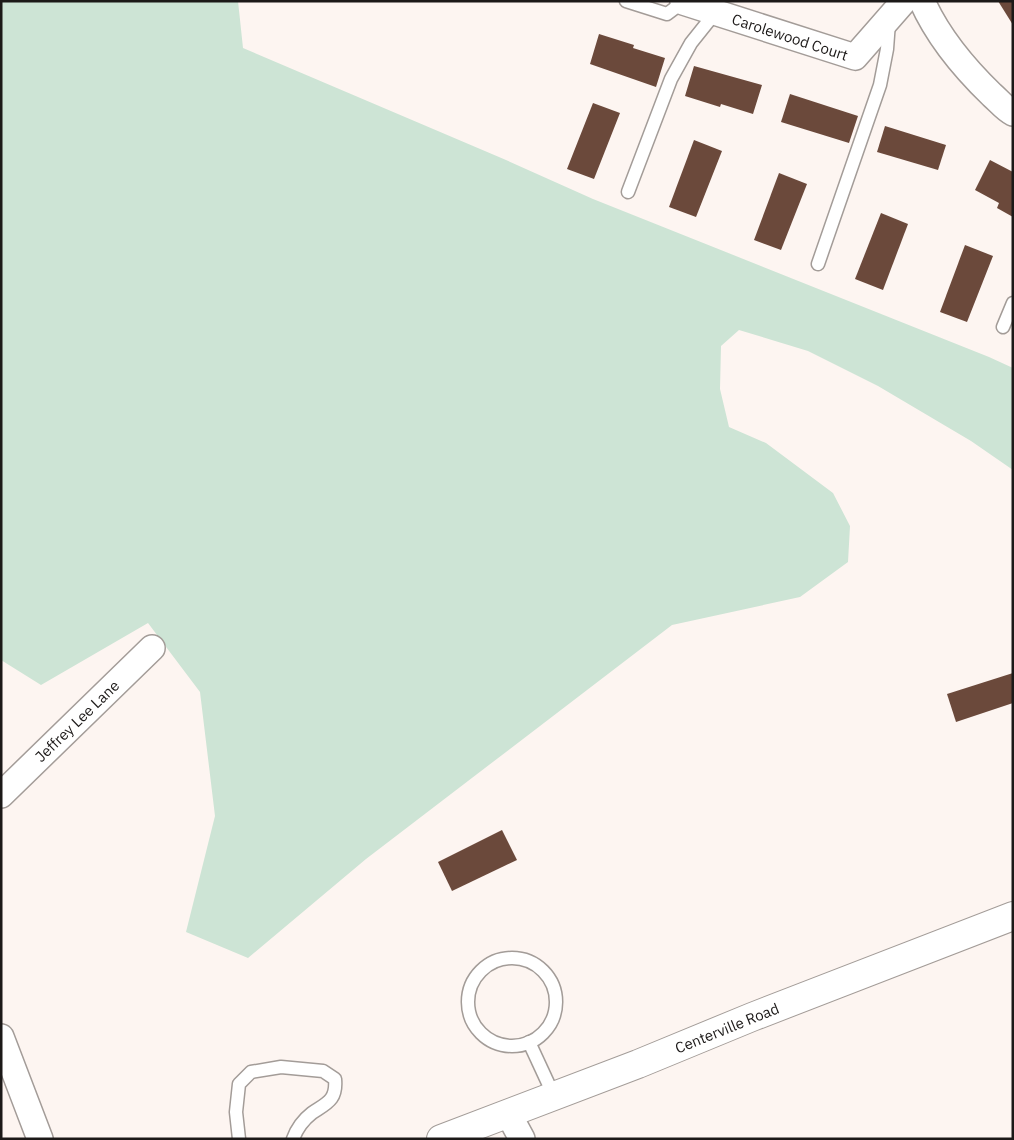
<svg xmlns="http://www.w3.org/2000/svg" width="1014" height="1140" font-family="'IBM Plex Sans',sans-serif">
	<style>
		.green { fill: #cde4d5 }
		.building { fill: #6b493b }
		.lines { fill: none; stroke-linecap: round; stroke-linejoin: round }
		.service-casing { stroke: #a39c98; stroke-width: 15 }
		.minor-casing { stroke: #a39c98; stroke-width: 28 }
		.secondary-casing { stroke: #a39c98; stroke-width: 30 }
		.service { stroke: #fff; stroke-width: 12 }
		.minor { stroke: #fff; stroke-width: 25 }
		.secondary { stroke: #fff; stroke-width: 28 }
		.labels { text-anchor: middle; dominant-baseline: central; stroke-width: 5; stroke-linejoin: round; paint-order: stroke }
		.street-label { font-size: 15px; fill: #1c1918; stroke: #fff }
	</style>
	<rect width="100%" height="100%" fill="#fdf5f1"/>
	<polygon class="green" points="1,1 238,1 243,48 506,160 593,199 989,357 1013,368 1013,470 971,441 878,386 808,351 739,330 721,346 720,389 729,427 766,443 833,493 850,526 848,562 800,597 672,625 366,859 248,958 186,932 215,816 200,692 148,623 41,685 1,660"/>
	<g class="building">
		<polygon points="998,1 1013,1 1013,25"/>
		<polygon points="599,34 634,45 633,48 665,58 656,87 590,64"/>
		<polygon points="694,66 762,85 753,114 721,104 720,107 685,96"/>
		<polygon points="790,94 858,116 849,143 781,122"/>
		<polygon points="593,103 620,113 594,179 567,169"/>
		<polygon points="885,126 946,145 938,170 877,152"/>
		<polygon points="694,140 722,151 696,217 669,207"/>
		<polygon points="990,160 1013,172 1013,217 997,208 999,203 975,190"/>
		<polygon points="779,173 807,184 781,250 754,240"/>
		<polygon points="881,213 908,224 883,290 855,279"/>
		<polygon points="965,245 993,256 967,322 940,312"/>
		<polygon points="1013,673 1013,703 956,722 947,694"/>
		<polygon points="502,830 517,860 452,891 438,862"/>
	</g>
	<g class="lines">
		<g class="service-casing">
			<g id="service">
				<polyline points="626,1 667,14 683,2"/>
				<polyline points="628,192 671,79 691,43 715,13"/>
				<polyline points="818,264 880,85 887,49 889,22"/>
				<polyline points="1003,327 1013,303"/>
				<circle cx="512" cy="1002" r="44"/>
				<polyline points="529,1042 554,1096"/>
				<path d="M 239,1139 L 236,1112 L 239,1084 L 251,1072 L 281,1067 L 323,1071 L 335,1079 C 337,1100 327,1103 312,1113 C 303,1120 297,1128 293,1139"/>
			</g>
		</g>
		<g class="minor-casing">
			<g id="minor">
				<path d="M 922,1 C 938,37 964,68 992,95 C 999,101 1005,109 1013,113"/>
				<polyline points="683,2 855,57 904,1"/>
				<polyline points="1,795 152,648"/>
				<polyline points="1,1037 40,1139"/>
				<polyline points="508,1113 522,1139"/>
			</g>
		</g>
		<g class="secondary-casing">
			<polyline id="secondary" points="441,1139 638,1064 752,1017 1013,916"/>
		</g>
		<use href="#service" class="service"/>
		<use href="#minor" class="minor"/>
		<use href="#secondary" class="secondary"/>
	</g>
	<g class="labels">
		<g class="street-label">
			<text transform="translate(790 37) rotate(18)">Carolewood Court</text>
			<text transform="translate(77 721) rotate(-44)">Jeffrey Lee Lane</text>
			<text transform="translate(727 1028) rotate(-22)">Centerville Road</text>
		</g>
	</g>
	<rect width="1014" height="1140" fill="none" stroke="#1c1918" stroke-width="5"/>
</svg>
